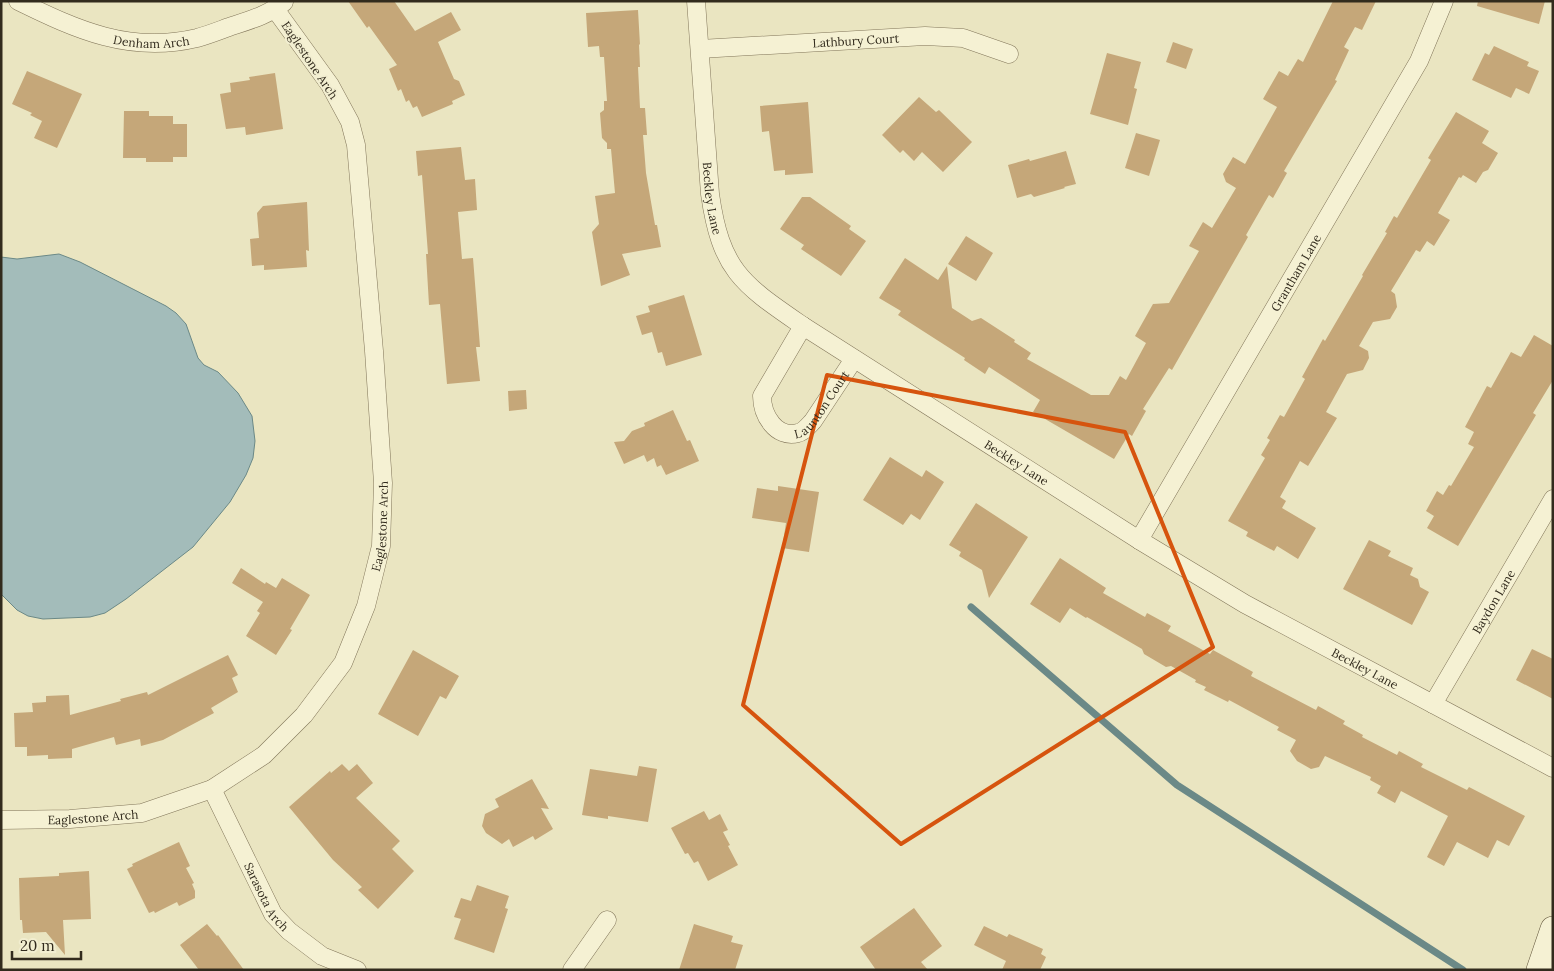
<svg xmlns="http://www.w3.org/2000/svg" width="1554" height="971" font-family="Lora,serif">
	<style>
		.water { fill: #a3bcba; stroke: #6b8987 }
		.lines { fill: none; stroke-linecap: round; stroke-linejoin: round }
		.stream { stroke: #6b8987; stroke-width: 7 }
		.building { fill: #c5a779 }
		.street-casing { stroke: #82765a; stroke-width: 19 }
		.secondary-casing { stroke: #63573d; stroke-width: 26 }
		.street { stroke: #f5f1d3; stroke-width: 18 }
		.secondary { stroke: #f5f1d3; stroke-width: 25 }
		.marked { fill: none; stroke: #d6540e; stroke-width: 4; stroke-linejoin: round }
		.labels { text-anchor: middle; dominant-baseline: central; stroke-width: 4; stroke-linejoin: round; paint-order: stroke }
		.street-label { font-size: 12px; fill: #322b1d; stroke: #f2eed0 }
	</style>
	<rect width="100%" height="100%" fill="#eae5c1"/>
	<polygon class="water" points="59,254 80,262 166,306 176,313 186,324 198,358 204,365 218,372 238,393 252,416 255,441 253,458 246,475 230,502 193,547 126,599 105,613 90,617 43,619 28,616 17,610 1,594 1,257 17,259"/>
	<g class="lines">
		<polyline class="stream" points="971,607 1177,785 1463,970"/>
	</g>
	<g class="building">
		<polygon points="348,1 394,1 415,31 451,12 461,30 438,42 454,79 459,81 465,95 452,101 453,104 422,117 417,106 413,108 409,100 406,102 401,89 398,91 389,69 397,65 369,26 367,28"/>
		<polygon points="1333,1 1376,1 1362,30 1355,27 1344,47 1349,50 1335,80 1337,81 1284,171 1287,173 1273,198 1269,195 1246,235 1248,237 1172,370 1169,368 1143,409 1146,411 1132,436 1129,434 1114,459 1033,412 1040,400 989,367 985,374 964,360 965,358 898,315 901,311 879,298 905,258 938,280 947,266 952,308 972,321 981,318 1015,340 1014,342 1031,353 1027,359 1091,395 1109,395 1120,376 1126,380 1146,343 1135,336 1153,304 1169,303 1199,251 1189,246 1203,222 1212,228 1236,188 1226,182 1223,174 1233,157 1245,164 1277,107 1263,99 1279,71 1288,76 1298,59 1303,62"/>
		<polygon points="1478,1 1545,1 1539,24 1477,6"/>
		<polygon points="638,10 640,45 639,44 640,67 638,67 640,108 645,108 647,135 643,135 646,173 655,225 657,225 661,247 622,254 630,275 601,286 592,232 599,224 595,196 615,193 611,149 607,149 607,143 602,138 600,113 604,110 604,101 607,101 604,57 600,57 599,46 588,47 586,13"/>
		<polygon points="1173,42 1193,49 1186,69 1166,62"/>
		<polygon points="1494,46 1529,62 1527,66 1539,71 1529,94 1516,88 1511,98 1472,80 1485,53 1489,55"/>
		<polygon points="1107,53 1141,62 1134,88 1137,89 1128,125 1090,114"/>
		<polygon points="27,71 82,94 57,148 34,138 42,121 30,115 32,113 12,104"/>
		<polygon points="275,73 283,129 246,135 245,127 226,129 220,94 231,92 230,83 250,80 249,77"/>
		<polygon points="919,97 936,112 939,110 972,142 943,172 922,152 914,161 903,150 900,153 882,135"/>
		<polygon points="808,102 813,173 785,175 785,170 774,171 769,131 762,132 760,106"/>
		<polygon points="124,111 149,111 149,116 173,116 173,124 187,124 187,157 173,157 173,162 146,162 146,158 123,158"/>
		<polygon points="1456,112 1489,131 1482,143 1498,153 1488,170 1483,172 1476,183 1463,175 1461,178 1459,177 1438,213 1450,220 1434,246 1427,241 1420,252 1416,250 1391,291 1395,294 1397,307 1390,319 1373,322 1359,346 1368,351 1369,358 1363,370 1347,374 1326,412 1337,418 1308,466 1300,461 1280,497 1286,501 1282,508 1316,528 1298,559 1277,546 1274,551 1246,536 1248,532 1228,521 1265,458 1261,455 1270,440 1267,438 1280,415 1284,417 1305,379 1302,377 1323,339 1325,341 1363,276 1362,275 1387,233 1385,232 1394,216 1397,218 1431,160 1428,158"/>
		<polygon points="1136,133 1160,140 1149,176 1125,168"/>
		<polygon points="461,147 465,180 475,179 477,210 458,212 462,259 473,258 480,347 476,347 480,381 447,384 440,304 429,305 426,254 428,254 422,175 418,176 416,151"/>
		<polygon points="1066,151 1076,184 1064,187 1065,188 1034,197 1031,194 1017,198 1008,165 1029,159 1030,161"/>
		<polygon points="802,197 810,197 851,226 849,229 866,241 841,276 801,249 804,245 780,229"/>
		<polygon points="307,202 309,251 306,250 307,267 264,270 264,265 252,266 250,239 259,238 257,213 263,206"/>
		<polygon points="966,236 993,253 976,281 948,264"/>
		<polygon points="684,295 702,355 666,366 662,352 658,353 652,332 642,335 636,316 650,312 648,306"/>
		<polygon points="1534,335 1553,346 1553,380 1533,413 1536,415 1458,546 1427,528 1434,516 1426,511 1437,491 1443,495 1449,485 1451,486 1474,447 1468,444 1474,432 1465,427 1487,386 1491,388 1511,352 1521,357"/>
		<polygon points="526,390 527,409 509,411 508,391"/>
		<polygon points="673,410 687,441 690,440 699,461 666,475 661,465 657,467 654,458 647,462 644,455 624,464 614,442 624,441 632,431 645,426 644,423"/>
		<polygon points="890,457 922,477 926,470 944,482 920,520 911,514 903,525 863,500"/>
		<polygon points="778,486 819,492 809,552 782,548 786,523 752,518 757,488 778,491"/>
		<polygon points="976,503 1028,537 989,598 982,570 959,556 961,552 949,545"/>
		<polygon points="1369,540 1391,551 1388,556 1413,568 1410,575 1418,579 1420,587 1429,592 1412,625 1343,589"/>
		<polygon points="1060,558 1106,588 1103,593 1145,617 1147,613 1171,626 1168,631 1210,654 1213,650 1253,672 1251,676 1316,710 1318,706 1345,721 1343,724 1363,735 1362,737 1397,755 1399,751 1423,764 1421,767 1467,790 1469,787 1525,816 1509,846 1497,840 1488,858 1457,842 1444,866 1427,857 1448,816 1401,791 1395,803 1377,793 1381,786 1370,780 1371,777 1325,756 1319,767 1311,769 1297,761 1290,751 1296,740 1277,730 1279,727 1229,700 1228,702 1204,690 1206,687 1195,682 1196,680 1171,666 1166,667 1144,654 1142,649 1087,617 1086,618 1070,608 1060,623 1030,604"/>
		<polygon points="241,568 265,584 266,582 276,588 282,578 310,595 290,629 292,630 276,655 246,636 260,613 257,611 263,602 232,583"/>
		<polygon points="1532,649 1553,659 1553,699 1516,680"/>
		<polygon points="413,650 459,676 446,699 440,696 418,736 378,714"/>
		<polygon points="228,655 238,675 232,678 238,692 211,708 214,713 163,740 141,746 140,739 116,745 114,737 72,749 72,758 48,759 48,755 27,756 27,747 15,747 14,713 33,712 32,703 46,702 46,696 69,695 70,715 121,701 120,699 147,692 148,695"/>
		<polygon points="342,764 349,771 357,764 373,783 356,798 400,841 392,849 414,871 378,909 358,890 362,887 333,860 289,807 330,771 331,773"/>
		<polygon points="639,766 657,769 648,822 608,816 608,819 582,815 590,769 637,776"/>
		<polygon points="532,779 549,809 541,808 553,829 535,840 533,836 513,847 509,839 502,844 486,833 482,826 485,814 499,807 495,799"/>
		<polygon points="704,811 709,820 720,814 728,830 723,832 730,845 728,846 738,865 708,881 698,861 694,863 688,853 685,854 671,828"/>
		<polygon points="179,842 190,866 186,868 194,883 192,884 195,891 195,898 179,906 177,902 155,913 154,911 149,913 127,869 133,866 132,864"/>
		<polygon points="89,871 91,919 63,920 65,955 46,932 23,933 22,920 20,920 19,878 59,876 59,873"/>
		<polygon points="477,885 509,896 505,908 508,909 494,953 454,939 461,919 454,917 461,898 471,901"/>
		<polygon points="914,908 942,946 921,962 928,970 876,970 860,947"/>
		<polygon points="207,924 217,936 218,935 244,970 199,970 180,945"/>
		<polygon points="694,924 733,936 731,942 743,945 735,970 679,970"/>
		<polygon points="984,926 1007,937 1009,934 1043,949 1041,954 1046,957 1040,970 1002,970 1006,961 974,945"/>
	</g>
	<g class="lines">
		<g class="street-casing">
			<g id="street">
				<path id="s1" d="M 18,1 C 77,30 130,54 197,38 C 208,35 218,31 229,27 C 247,21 269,15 284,2"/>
				<path id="s2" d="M 696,1 L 710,194 C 721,271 742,284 803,326 L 1139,540 L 1245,604 L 1553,768"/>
				<path id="s3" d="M 700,49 L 925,36 L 963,38 L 1009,54"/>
				<path id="s4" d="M 803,326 L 762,396 C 762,415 776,439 798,433 C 804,432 809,425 813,421 L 854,359"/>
				<path id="s5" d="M 1139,540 L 1419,61 L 1444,1"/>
				<path id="s6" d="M 1433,704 L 1553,499"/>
				<path id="s7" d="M 212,789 L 273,914 L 289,931 L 322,956 L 357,970"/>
				<path id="s8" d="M 1,820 L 70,819 L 142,813 L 212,789 L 264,755 L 304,715 L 343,663 L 366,606 L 381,546 L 383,483 L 374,351 L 356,145 L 350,122 L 330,85 L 275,9"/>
				<polyline points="572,970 607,920"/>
			</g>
		</g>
		<g class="secondary-casing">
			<polyline id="secondary" points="1539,970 1553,929"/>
		</g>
		<use href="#street" class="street"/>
		<use href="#secondary" class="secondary"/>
	</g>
	<path class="marked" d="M 827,375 L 1125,432 L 1213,647 L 901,844 L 743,705 Z"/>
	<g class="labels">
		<g class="street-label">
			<text stroke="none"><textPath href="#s1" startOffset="141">Denham Arch</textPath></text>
			<text stroke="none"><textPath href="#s3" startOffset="156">Lathbury Court</textPath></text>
			<text transform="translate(310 60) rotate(56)">Eaglestone Arch</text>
			<text stroke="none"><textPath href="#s2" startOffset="198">Beckley Lane</textPath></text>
			<text stroke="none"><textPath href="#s5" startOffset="310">Grantham Lane</textPath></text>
			<text stroke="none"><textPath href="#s4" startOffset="178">Launton Court</textPath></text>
			<text stroke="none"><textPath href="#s2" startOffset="616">Beckley Lane</textPath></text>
			<text stroke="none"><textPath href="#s8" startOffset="542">Eaglestone Arch</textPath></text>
			<text stroke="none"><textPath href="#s6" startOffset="119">Baydon Lane</textPath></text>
			<text stroke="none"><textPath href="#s2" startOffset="1021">Beckley Lane</textPath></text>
			<text stroke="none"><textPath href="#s8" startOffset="92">Eaglestone Arch</textPath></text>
			<text stroke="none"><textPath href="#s7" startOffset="121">Sarasota Arch</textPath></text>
		</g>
	</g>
	<rect width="1554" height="971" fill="none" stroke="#322b1d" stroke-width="5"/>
	<path d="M12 951v8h69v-8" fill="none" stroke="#322b1d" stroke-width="2.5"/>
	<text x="20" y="951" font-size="15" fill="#322b1d" stroke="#f2eed0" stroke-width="4" paint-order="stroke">20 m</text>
</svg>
